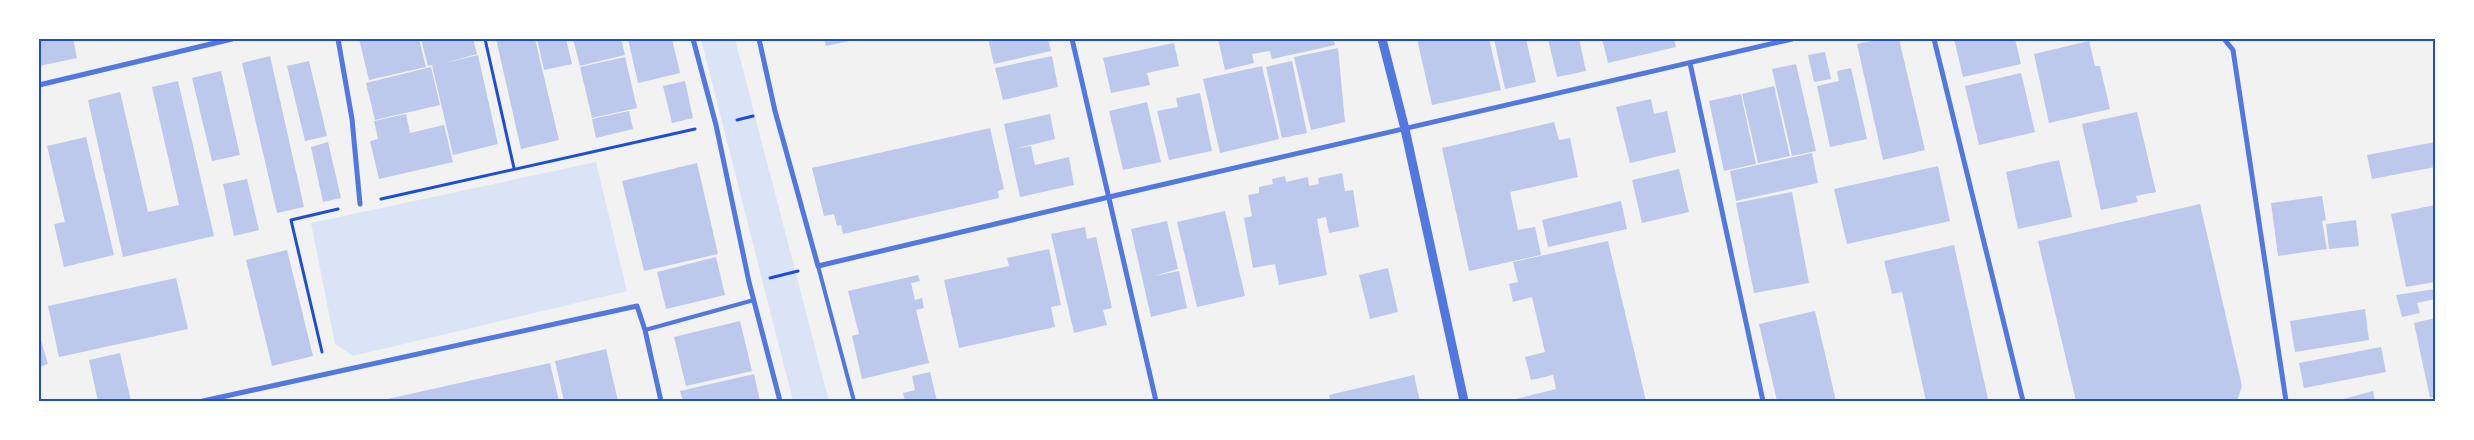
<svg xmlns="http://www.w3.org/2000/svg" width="2474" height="440" font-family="Helvetica,sans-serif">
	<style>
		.green { fill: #dbe4f7 }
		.building { fill: #bdc9ec }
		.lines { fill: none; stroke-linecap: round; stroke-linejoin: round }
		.path { stroke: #1d4ed8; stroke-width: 3 }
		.service { stroke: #5277de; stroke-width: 4 }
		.minor { stroke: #5277de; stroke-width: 5 }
		.tertiary { stroke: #5277de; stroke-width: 9 }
		.neatline { fill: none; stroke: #1d4ed8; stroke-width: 2 }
	</style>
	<rect width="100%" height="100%" fill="#f2f2f2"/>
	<g class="green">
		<polygon points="701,39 735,39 829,401 793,401"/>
		<polygon points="596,162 627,291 353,356 335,344 311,223"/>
	</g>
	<g class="building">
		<polygon points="39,39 73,39 77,58 39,66"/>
		<polygon points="359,39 419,39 426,67 369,80"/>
		<polygon points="421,39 473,39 477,54 445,63 478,55 498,144 453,155 432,65 428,66"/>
		<polygon points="496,39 535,39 559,140 521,149"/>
		<polygon points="537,39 566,39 572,64 544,70"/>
		<polygon points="573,39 621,39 625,55 580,66"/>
		<polygon points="628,39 672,39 680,73 638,83"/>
		<polygon points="824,39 853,39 854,40 826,46"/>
		<polygon points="988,39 1048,39 1051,51 994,64"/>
		<polygon points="1218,39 1333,39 1335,45 1272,59 1270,51 1252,54 1254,63 1225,70"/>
		<polygon points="1417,39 1489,39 1501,90 1432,105"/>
		<polygon points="1494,39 1526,39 1536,82 1505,89"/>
		<polygon points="1548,39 1579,39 1586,71 1557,77"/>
		<polygon points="1602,39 1674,39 1676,47 1608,63"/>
		<polygon points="1882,39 1899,39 1925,150 1883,160 1857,44"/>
		<polygon points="1954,39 2015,39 2021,64 1963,77"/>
		<polygon points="2089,41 2095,66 2100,66 2110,109 2049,123 2034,54"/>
		<polygon points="1174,43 1179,66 1147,73 1150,85 1111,93 1103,58"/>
		<polygon points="1338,48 1345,122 1311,130 1294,57"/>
		<polygon points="1825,52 1831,79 1814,82 1808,55"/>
		<polygon points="270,56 304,207 277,213 242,63"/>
		<polygon points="1052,56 1058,87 1003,100 995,68"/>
		<polygon points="625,57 637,108 592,118 580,67"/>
		<polygon points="309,61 327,136 305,141 287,66"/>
		<polygon points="1292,61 1307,133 1282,138 1266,67"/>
		<polygon points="1796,64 1816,151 1792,156 1772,69"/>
		<polygon points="1262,66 1279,139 1220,153 1203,79"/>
		<polygon points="431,67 440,105 375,120 366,83"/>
		<polygon points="1851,68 1867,139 1830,147 1817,86 1839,81 1837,71"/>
		<polygon points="221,71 240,155 212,161 192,78"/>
		<polygon points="2021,73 2035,132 1979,145 1965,86"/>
		<polygon points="178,81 214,236 123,257 88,100 120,92 148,212 179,205 152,87"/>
		<polygon points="685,81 693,118 672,123 663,86"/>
		<polygon points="1774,86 1790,156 1758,163 1742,94"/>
		<polygon points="1200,93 1212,151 1169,160 1157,111 1178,107 1176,98"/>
		<polygon points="1741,94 1756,164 1724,171 1709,101"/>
		<polygon points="1651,99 1654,114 1667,111 1676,152 1630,163 1616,107"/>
		<polygon points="1147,102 1161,162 1123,170 1109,111"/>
		<polygon points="629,111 633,129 596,138 592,119"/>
		<polygon points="2137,112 2156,192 2136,196 2138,202 2101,210 2082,124"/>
		<polygon points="406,114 410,133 444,125 453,162 379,179 370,141 378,139 374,121"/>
		<polygon points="1050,114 1055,139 1014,149 1031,146 1035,165 1069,157 1074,185 1020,197 1004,124"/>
		<polygon points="1554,122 1559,140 1570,138 1578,177 1510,192 1518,230 1535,227 1541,255 1469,271 1442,148"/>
		<polygon points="990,128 1004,189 998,191 999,198 843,234 841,225 837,226 834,214 824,216 812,168"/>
		<polygon points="86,137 114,255 64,267 54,224 65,222 47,146"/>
		<polygon points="328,142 341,198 323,202 311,147"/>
		<polygon points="2435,142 2435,167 2372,179 2367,155"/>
		<polygon points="1812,153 1818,183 1736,201 1730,171"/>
		<polygon points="2059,160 2072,217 2018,229 2006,172"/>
		<polygon points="697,163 718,254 644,271 622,181"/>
		<polygon points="1938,166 1950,221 1847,244 1834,189"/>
		<polygon points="1679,169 1689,212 1642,223 1632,180"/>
		<polygon points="1342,173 1345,191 1353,190 1359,227 1329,233 1326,217 1317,219 1327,275 1279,285 1275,264 1253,268 1244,218 1252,216 1248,195 1259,193 1259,187 1273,184 1272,179 1285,176 1286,182 1308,177 1309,186 1319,184 1318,178"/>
		<polygon points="247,179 259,230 234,236 223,184"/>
		<polygon points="1792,192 1809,283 1754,293 1736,203"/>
		<polygon points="2322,196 2326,220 2322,221 2327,249 2278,256 2271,203"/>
		<polygon points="1621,201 1627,229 1548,247 1542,220"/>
		<polygon points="2200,204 2242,386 2237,401 2076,401 2038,241"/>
		<polygon points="2435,205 2435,282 2406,287 2391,214"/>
		<polygon points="1225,211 1245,296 1197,307 1177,222"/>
		<polygon points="2356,220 2359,246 2329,249 2326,224"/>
		<polygon points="1167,221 1178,269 1154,276 1179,271 1187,308 1151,317 1131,229"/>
		<polygon points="1085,227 1087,239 1096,237 1112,308 1103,310 1107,325 1074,333 1051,234"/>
		<polygon points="1608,241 1646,401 1508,401 1556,389 1553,375 1531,380 1525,357 1545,352 1532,297 1513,302 1509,284 1518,282 1513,262"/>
		<polygon points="1954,245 1988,399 1978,401 1926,401 1902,292 1892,294 1884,261"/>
		<polygon points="1049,249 1061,305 1051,307 1055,327 959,348 944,280 1009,266 1007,258"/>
		<polygon points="287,250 313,356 272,366 246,260"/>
		<polygon points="716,257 725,295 666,309 657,272"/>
		<polygon points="1388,268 1398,312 1370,319 1359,275"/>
		<polygon points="918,275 920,281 911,283 915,300 922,298 924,308 916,310 929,363 862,379 852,336 859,334 848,291"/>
		<polygon points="176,278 188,329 59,357 48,306"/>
		<polygon points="2435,289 2435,299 2417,303 2420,313 2402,317 2396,295"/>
		<polygon points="2365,309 2369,340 2295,352 2290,321"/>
		<polygon points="1815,311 1836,401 1777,401 1759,324"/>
		<polygon points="2435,318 2435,396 2430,398 2414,323"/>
		<polygon points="740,321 752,371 686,386 674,337"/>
		<polygon points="39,334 48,364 39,367"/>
		<polygon points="2381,347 2386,372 2304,388 2299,363"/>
		<polygon points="606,349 618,401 564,401 555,361"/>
		<polygon points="120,353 131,401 98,401 89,360"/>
		<polygon points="550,363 559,401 383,401 383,400"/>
		<polygon points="930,372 937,401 905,401 903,393 915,390 912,376"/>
		<polygon points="754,374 760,401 683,401 680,391"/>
		<polygon points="1414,375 1420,401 1330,401 1329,395"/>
		<polygon points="2373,391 2375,401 2336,401"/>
	</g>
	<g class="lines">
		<g class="path">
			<polyline points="485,39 514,168"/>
			<polyline points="737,120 753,116"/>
			<polyline points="381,199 695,129"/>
			<polyline points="770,278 798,271"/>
			<polyline points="322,352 291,220 338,209"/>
		</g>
		<g class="service">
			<polyline points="818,266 854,401"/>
			<polyline points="645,330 754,300"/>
		</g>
		<g class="minor">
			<polyline points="338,39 352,119 360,204"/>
			<polyline points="693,39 716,125 749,282 780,401"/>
			<polyline points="759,39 775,111 818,266 1109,197 1792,39"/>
			<polyline points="1072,39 1156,401"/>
			<polyline points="1934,39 2023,401"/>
			<polyline points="2224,39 2233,50 2286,401"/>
			<polyline points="1690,63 1763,401"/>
			<polyline points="39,85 232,39"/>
			<polyline points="203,401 637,306 645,330 661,401"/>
		</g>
		<polyline class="tertiary" points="1382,39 1405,129 1464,401"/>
	</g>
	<rect width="2474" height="440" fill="none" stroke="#ffffff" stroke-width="80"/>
	<rect x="40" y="40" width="2394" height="360" class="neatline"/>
</svg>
